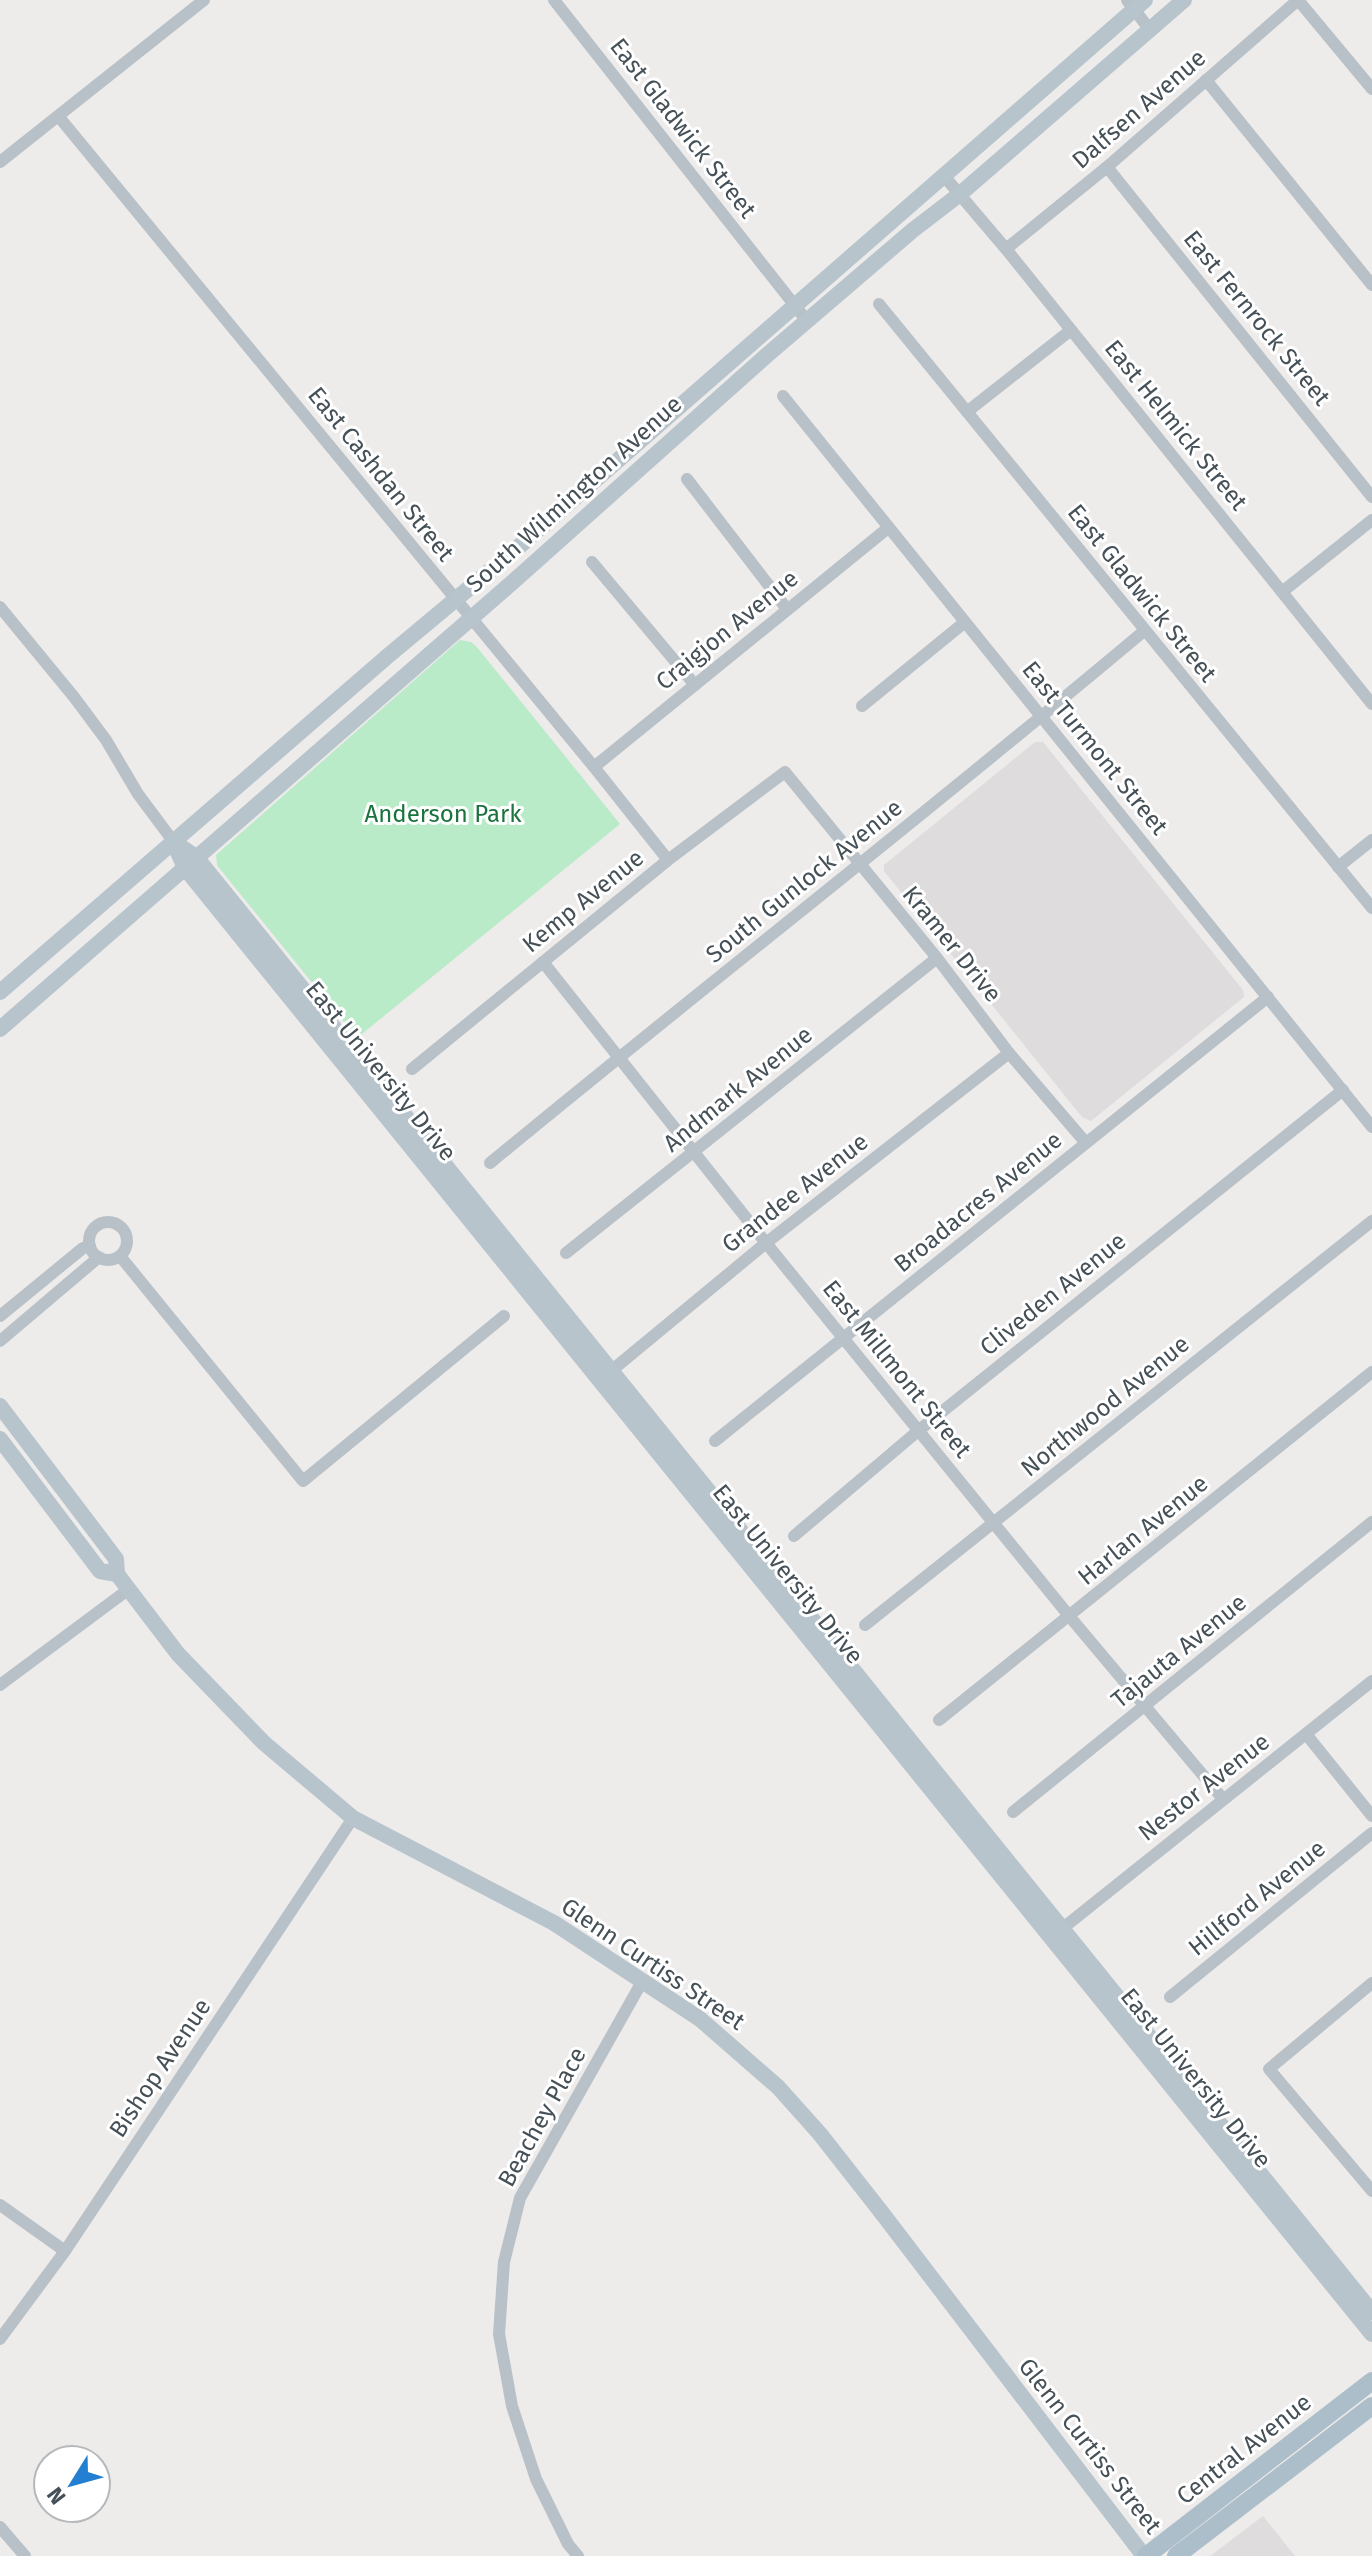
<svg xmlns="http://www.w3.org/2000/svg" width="1372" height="2556" font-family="'Fira Sans',sans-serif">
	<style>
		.education { fill: #dfdcdd }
		.green { fill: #baebc8 }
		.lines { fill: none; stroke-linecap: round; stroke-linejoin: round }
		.street { stroke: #b7c1c7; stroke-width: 12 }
		.secondary { stroke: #b7c4cc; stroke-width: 16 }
		.primary { stroke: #acbec9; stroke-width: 18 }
		.labels { text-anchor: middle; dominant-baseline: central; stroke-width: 6; stroke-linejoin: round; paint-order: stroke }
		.street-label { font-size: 24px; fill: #455057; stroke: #fff }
		.park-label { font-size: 24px; fill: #1b733e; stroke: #fff }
	</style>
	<rect width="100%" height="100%" fill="#eeebeb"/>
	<g class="education">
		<polygon points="1035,742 1043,742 1243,990 1244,997 1091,1121 1082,1117 884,871 884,865"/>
		<polygon points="1263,2516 1295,2556 1210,2556"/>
	</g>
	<polygon class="green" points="460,640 471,642 476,646 620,824 357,1038 220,869 217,865 216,855"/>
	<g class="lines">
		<g class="street">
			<polyline points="554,0 807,321"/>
			<polyline points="1127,0 1150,30"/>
			<polyline points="1206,80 1372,285"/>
			<polyline points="59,117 594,767 668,860"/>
			<polyline points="0,162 204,0"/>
			<polyline points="1107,167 1372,497"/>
			<polyline points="944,176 1006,249 1372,704"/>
			<polyline points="1006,249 1107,167 1298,0 1372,89"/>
			<polyline points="879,304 1372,908"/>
			<polyline points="783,396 1372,1127"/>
			<polyline points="968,411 1071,330"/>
			<polyline points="687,479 787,609"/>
			<polyline points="592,562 695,685"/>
			<polyline points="1282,592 1372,520"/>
			<polyline points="0,607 74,697 106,740 138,794 173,841"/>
			<polyline points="862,706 965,622"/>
			<polyline points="594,767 888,528"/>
			<polyline points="1338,867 1372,840"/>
			<polyline points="543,962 766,1243 1070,1617 1223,1799"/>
			<polyline points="412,1069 668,860 785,772 937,958 1009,1053 1086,1143"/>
			<path d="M 490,1163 C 707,984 929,812 1144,631"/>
			<circle cx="108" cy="1241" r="19"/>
			<polyline points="566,1253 937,958"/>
			<polyline points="120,1256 303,1481 504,1316"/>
			<polyline points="0,1316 83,1248 90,1246"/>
			<polyline points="0,1341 99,1257"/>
			<polyline points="611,1371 766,1243 1009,1053"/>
			<polyline points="715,1441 1268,997"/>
			<polyline points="794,1536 918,1431 1343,1090"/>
			<polyline points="865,1625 1372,1221"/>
			<polyline points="0,1685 129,1589"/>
			<polyline points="939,1720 1372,1372"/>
			<polyline points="1306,1734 1372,1816"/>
			<polyline points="1013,1812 1372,1522"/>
			<polyline points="1063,1928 1372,1681"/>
			<polyline points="1372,1983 1269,2069 1372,2191"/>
			<polyline points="1170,1997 1372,1833"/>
			<polyline points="0,2205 65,2251"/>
			<polyline points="0,2339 65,2251 353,1818"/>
			<polyline points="0,2527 25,2556"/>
			<polyline points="578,2556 568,2544 536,2479 512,2406 499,2334 504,2262 520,2198 643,1980"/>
		</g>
		<g class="secondary">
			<polyline points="173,841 185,868 1372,2334"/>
			<polyline points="174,842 196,857 1372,2312"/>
			<polyline points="0,992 389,655 522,544 1145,0"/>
			<polyline points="0,1029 515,580 767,355 913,230 960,194 1184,0"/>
			<polyline points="0,1406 116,1559 117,1574 178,1654 264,1743 353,1818 554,1923 700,2019 778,2087 820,2134 882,2213 1144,2556"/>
			<polyline points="0,1439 100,1571 117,1574"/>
		</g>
		<g class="primary">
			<polyline points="1146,2556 1372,2381"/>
			<polyline points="1176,2556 1372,2406"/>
		</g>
	</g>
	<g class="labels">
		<g class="street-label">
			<text transform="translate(1139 109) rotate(-41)">Dalfsen Avenue</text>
			<text transform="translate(683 128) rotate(52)">East Gladwick Street</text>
			<text transform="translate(1257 318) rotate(51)">East Fernrock Street</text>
			<text transform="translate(1176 425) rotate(51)">East Helmick Street</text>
			<text transform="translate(381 474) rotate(51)">East Cashdan Street</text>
			<text transform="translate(574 494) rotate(-42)">South Wilmington Avenue</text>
			<text transform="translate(1142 593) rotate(51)">East Gladwick Street</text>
			<text transform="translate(727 630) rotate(-39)">Craigjon Avenue</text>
			<text transform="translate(1095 748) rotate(51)">East Turmont Street</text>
			<text transform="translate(804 881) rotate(-39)">South Gunlock Avenue</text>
			<text transform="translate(583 901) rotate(-39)">Kemp Avenue</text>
			<text transform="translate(952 944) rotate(51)">Kramer Drive</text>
			<text transform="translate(381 1071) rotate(51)">East University Drive</text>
			<text transform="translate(738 1089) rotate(-39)">Andmark Avenue</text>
			<text transform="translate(795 1193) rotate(-38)">Grandee Avenue</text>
			<text transform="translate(978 1202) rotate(-39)">Broadacres Avenue</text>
			<text transform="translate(1053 1294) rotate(-39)">Cliveden Avenue</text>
			<text transform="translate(897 1369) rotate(51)">East Millmont Street</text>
			<text transform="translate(1105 1406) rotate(-39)">Northwood Avenue</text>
			<text transform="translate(1143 1530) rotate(-39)">Harlan Avenue</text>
			<text transform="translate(788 1574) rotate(51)">East University Drive</text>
			<text transform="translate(1179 1651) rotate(-39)">Tajauta Avenue</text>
			<text transform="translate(1204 1787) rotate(-38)">Nestor Avenue</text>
			<text transform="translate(1257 1898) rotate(-39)">Hillford Avenue</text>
			<text transform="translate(653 1964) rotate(34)">Glenn Curtiss Street</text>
			<text transform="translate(160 2068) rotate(-56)">Bishop Avenue</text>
			<text transform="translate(1196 2078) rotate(51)">East University Drive</text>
			<text transform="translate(542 2117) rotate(-61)">Beachey Place</text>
			<text transform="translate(1090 2446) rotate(52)">Glenn Curtiss Street</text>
			<text transform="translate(1244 2449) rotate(-38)">Central Avenue</text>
		</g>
		<g class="park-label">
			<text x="443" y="814">Anderson Park</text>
		</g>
	</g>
	<g transform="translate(72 2484) rotate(233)"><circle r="38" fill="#ffffff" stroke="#b5b9bc" stroke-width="2"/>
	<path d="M0-6L14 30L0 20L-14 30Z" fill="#227fd1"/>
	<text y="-12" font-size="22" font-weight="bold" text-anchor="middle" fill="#455057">N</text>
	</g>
</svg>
